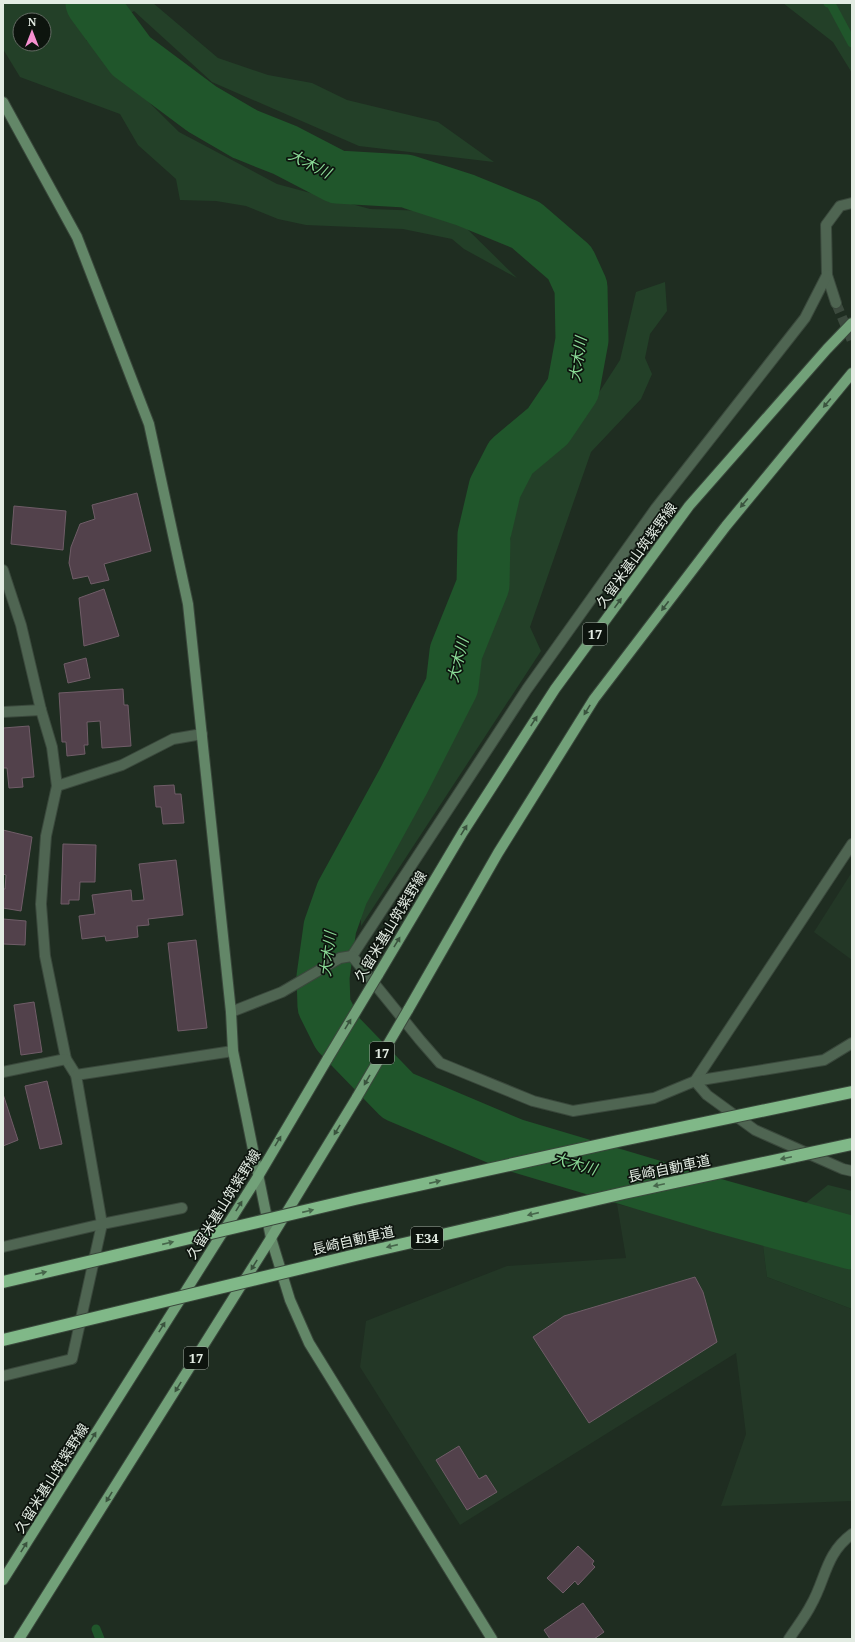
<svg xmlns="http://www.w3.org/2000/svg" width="855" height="1642" font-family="'Noto Serif','Noto Sans JP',serif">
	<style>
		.built { fill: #233726 }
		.green { fill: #234028; fill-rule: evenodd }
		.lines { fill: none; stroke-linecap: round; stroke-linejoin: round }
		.stream { stroke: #20562b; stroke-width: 9 }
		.river { stroke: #20562b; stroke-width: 53 }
		.building { fill: #52414b; stroke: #705d68 }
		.street-tunnel { stroke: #3c4a3e; stroke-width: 10; stroke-dasharray: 10 5; stroke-linecap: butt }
		.street-casing { stroke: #3a483c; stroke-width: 12 }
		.secondary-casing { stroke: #3a483c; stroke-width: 12 }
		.primary-casing { stroke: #3a483c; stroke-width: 12 }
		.street { stroke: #4f6552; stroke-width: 10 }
		.secondary { stroke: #638768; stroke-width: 10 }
		.primary { stroke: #72a179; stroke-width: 10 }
		.primary-bridge-casing { stroke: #3a483c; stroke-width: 12; stroke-linecap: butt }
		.highway-bridge-casing { stroke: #3a483c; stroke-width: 14; stroke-linecap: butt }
		.primary-bridge { stroke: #72a179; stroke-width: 10 }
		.highway-bridge { stroke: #80b888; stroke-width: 12 }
		.oneway { fill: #3a533e }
		.oneway2 { fill: #46664b }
		.labels { text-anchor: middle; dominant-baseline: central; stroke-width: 3.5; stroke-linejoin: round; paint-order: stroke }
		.shield { fill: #0d140e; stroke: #a3aba3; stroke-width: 1 }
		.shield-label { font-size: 13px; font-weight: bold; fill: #e3ece3 }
		.street-label { font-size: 14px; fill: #e3ece3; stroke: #0d140e }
		.water-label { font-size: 15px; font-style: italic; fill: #89d895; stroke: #0d140e }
	</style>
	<rect width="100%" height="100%" fill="#1f2d21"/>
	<g class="built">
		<polygon points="852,872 852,960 814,932"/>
		<polygon points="617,1204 762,1238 767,1277 852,1309 851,1501 721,1506 746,1434 736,1353 460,1525 360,1367 366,1321 507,1266 626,1258"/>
	</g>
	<g class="green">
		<path d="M 3,3 L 153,3 L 218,58 L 268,75 L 312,83 L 347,100 L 438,122 L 494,162 L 359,146 L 212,82 L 134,11 L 86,40 L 179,132 L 277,184 L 370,209 L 426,211 L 461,223 L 517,278 L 464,249 L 452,239 L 403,229 L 306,225 L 278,219 L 246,206 L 216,201 L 180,200 L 176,179 L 138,145 L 120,114 L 20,77 L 3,49 ZM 20,20 L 44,20 L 44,44 L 20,44 Z"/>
		<polygon points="783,3 852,3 852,73 833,42"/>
		<polygon points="665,282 667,311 650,334 645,358 652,374 641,399 591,452 530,627 541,651 361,926 361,885 456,727 503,597 517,487 567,442 620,360 636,292"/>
		<polygon points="828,1185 852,1191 852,1309 767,1277 762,1238"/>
	</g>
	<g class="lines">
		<g class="stream">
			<polyline points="828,3 831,4 852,43"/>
			<polyline points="96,1629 100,1639"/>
		</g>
		<polyline class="river" points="92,3 131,56 202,109 245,134 285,150 337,177 406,181 465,200 526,225 570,263 581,287 582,340 573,389 548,426 511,457 495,488 484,535 483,585 456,652 452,686 404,780 342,893 330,927 323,977 324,1006 338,1034 398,1096 514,1145 719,1206 852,1243"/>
	</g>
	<g class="building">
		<polygon points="137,493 151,551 104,564 109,580 91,584 88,576 73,579 69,563 71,547 80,524 95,519 92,505"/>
		<polygon points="14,506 66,511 63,550 11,544"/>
		<polygon points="104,589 119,636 84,646 79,598"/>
		<polygon points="86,658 90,678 68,683 64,664"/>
		<polygon points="123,689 124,705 128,705 131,746 102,748 100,721 87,722 88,745 84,745 85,754 67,756 66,742 62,742 59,693"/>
		<polygon points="29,726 34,777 22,778 23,787 9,788 7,768 3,768 3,728"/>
		<polygon points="174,785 175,794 181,794 184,823 163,824 161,807 156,807 154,786"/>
		<polygon points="3,830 32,837 21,911 3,908 3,889 5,889 6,875 3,874"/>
		<polygon points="63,844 96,845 95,882 80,882 79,900 69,900 69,904 61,904"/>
		<polygon points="176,860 183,915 148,919 149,925 137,926 138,937 106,941 105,936 82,939 79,916 95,914 92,895 131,890 132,901 144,900 139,864"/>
		<polygon points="3,919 26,921 25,945 3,944"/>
		<polygon points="196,940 207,1028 178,1031 168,943"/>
		<polygon points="34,1002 42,1052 21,1055 14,1005"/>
		<polygon points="47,1081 62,1144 40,1149 25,1086"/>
		<polygon points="3,1094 18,1140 3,1146"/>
		<polygon points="695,1277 703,1292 717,1342 589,1423 533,1337 564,1316"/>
		<polygon points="459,1446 479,1479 486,1475 497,1492 467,1510 436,1460"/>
		<polygon points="578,1546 594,1561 592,1564 595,1567 578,1585 575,1581 563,1593 547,1578"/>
		<polygon points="583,1603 604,1632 594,1639 550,1639 544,1630"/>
	</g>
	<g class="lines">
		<polyline class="street-tunnel" points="836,303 852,341"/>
		<g class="street-casing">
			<g id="street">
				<polyline points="836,303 827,275 826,225 840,206 852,203"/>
				<polyline points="3,570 21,625 41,710 52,747 57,786 46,836 41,904 45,956 66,1059 76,1075 102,1224 72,1359 3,1376"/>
				<polyline points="3,712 41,710"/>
				<polyline points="57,786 122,765 173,739 202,734"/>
				<polyline points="352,956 527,689 656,508 805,318 827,275"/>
				<polyline points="231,1012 282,992 340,958 352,956 420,1040 440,1063 533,1101 573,1111 654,1098 695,1081 852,844"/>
				<polyline points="852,1043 824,1060 695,1081 707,1095 755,1130 843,1169 852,1171"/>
				<polyline points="3,1072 66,1059"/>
				<polyline points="76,1075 233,1051"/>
				<polyline points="3,1247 102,1224 182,1208"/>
				<path d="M 789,1639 C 796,1628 805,1617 811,1605 C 826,1579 825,1554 852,1534"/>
			</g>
		</g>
		<g class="secondary-casing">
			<polyline id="secondary" points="3,102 77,237 149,424 188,604 231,1012 233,1051 271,1238 290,1300 309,1343 492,1639"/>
		</g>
		<g class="primary-casing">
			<g id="primary">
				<polyline points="378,975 463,832 555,689 689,506 827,349 852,323"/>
				<polyline points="408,1010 498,853 594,699 726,526 852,373"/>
				<polyline points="3,1580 259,1175 328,1058"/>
				<polyline points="19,1639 271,1238 357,1097"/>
			</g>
		</g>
		<use href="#street" class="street"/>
		<use href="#secondary" class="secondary"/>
		<use href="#primary" class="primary"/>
		<g class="primary-bridge-casing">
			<g id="primary-bridge">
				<polyline points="328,1058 378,975"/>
				<polyline points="357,1097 408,1010"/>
			</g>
		</g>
		<g class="highway-bridge-casing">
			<g id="highway-bridge">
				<polyline points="3,1282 355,1199 618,1141 852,1092"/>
				<polyline points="3,1340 364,1253 624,1193 852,1144"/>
			</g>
		</g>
		<use href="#primary-bridge" class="primary-bridge"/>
		<use href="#highway-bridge" class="highway-bridge"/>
	</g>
	<defs><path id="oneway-solid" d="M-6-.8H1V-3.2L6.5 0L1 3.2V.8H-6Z"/></defs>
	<g class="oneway">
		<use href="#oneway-solid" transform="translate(827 403) rotate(130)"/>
		<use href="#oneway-solid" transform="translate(744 503) rotate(130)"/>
		<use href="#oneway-solid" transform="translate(618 603) rotate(-54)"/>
		<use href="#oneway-solid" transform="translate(665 606) rotate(127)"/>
		<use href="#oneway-solid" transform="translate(587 710) rotate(122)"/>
		<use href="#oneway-solid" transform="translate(534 721) rotate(-57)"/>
		<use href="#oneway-solid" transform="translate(464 830) rotate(-58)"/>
		<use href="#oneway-solid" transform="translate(397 942) rotate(-59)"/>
		<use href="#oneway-solid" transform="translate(348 1024) rotate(-59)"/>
		<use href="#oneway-solid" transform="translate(367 1080) rotate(120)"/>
		<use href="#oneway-solid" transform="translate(337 1130) rotate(121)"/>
		<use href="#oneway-solid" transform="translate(278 1141) rotate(-59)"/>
		<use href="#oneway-solid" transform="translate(239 1206) rotate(-58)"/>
		<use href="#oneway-solid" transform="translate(254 1265) rotate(122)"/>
		<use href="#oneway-solid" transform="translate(162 1327) rotate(-58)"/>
		<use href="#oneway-solid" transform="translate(178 1387) rotate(122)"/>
		<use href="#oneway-solid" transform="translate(93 1437) rotate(-58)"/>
		<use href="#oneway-solid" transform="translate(109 1497) rotate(122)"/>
		<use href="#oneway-solid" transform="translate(24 1547) rotate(-58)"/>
	</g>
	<g class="oneway2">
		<use href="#oneway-solid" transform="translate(786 1158) rotate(168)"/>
		<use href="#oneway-solid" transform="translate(435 1182) rotate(-13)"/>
		<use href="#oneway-solid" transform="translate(659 1185) rotate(168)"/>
		<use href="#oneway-solid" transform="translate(308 1211) rotate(-13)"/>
		<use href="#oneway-solid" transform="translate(533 1214) rotate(167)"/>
		<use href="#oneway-solid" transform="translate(168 1243) rotate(-13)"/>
		<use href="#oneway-solid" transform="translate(392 1246) rotate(167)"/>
		<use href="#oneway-solid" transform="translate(41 1273) rotate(-13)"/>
	</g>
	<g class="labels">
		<g class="shield">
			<rect x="583" y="623" width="24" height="22" rx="3"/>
			<rect x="370" y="1042" width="24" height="22" rx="3"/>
			<rect x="411" y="1227" width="32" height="22" rx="3"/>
			<rect x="184" y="1347" width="24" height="22" rx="3"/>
		</g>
		<g class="shield-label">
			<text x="595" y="634">17</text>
			<text x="382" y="1053">17</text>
			<text x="427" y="1238">E34</text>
			<text x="196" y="1358">17</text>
		</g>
		<g class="street-label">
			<text transform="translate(636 555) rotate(-54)">久留米基山筑紫野線</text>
			<text transform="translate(390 926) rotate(-59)">久留米基山筑紫野線</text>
			<text transform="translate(669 1168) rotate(-12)">長崎自動車道</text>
			<text transform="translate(223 1204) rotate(-58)">久留米基山筑紫野線</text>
			<text transform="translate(353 1240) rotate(-13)">長崎自動車道</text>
			<text transform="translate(51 1478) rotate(-58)">久留米基山筑紫野線</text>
		</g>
		<g class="water-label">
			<text transform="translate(310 163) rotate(27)">大木川</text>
			<text transform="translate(577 359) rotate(-81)">大木川</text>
			<text transform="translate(457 660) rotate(-76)">大木川</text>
			<text transform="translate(327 954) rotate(-83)">大木川</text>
			<text transform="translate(575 1163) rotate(16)">大木川</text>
		</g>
	</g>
	<rect width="855" height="1642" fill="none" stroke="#e3ece3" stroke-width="8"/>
	<g transform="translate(32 32)"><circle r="19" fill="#0d140e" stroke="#636a63"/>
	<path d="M0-3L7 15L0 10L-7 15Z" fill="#f690d0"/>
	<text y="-6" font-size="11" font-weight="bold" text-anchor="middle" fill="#e3ece3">N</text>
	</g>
</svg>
